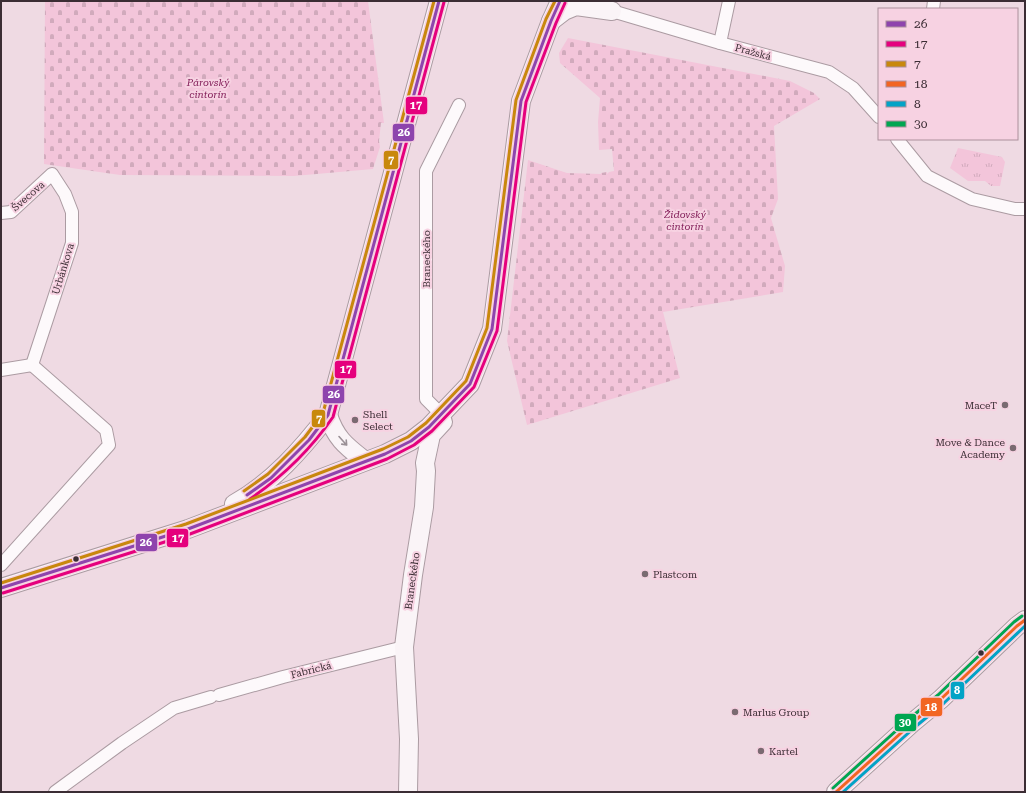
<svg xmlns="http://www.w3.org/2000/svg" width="1026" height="793" font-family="'Roboto Serif',serif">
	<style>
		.grass { fill: url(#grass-tufts) }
		.cemetery { fill: url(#cemetery-stones) }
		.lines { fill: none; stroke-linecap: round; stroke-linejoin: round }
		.street-casing { stroke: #ab9ba2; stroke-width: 14 }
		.secondary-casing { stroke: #ab9ba2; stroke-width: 20 }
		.street { stroke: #fdf9fb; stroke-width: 12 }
		.secondary { stroke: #faf4f7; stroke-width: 18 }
		.bus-1-casing { stroke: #f7d2e2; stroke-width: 6 }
		.bus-2-casing { stroke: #f7d2e2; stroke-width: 6 }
		.bus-3-casing { stroke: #f7d2e2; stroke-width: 6 }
		.bus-4-casing { stroke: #f7d2e2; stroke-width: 6 }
		.bus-5-casing { stroke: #f7d2e2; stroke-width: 6 }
		.bus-6-casing { stroke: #f7d2e2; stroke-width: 6 }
		.bus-1 { stroke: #8e44ad; stroke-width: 3 }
		.bus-2 { stroke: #e5007d; stroke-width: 3 }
		.bus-3 { stroke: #c8880d; stroke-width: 3 }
		.bus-4 { stroke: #f26522; stroke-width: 3 }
		.bus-5 { stroke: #03a3c6; stroke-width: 3 }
		.bus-6 { stroke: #00a651; stroke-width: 3 }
		.oneway { stroke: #9a9096 }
		.poi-dot { fill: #7a6a71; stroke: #f7d2e2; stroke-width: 1.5 }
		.bus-dot { fill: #3b2d34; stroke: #f7d2e2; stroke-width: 1.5 }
		.labels { text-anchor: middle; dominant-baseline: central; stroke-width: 4; stroke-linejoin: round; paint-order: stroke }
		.street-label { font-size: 10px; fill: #3b2d34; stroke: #f7d2e2 }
		.park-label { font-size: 10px; font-style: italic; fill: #7f1854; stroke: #f7d2e2 }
		.poi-label { font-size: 10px; fill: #3b2d34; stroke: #f7d2e2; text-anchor: start }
		.line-badge { stroke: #f7d2e2; stroke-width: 1.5 }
		.badge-label { font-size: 11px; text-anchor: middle; font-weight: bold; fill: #fff }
	</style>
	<defs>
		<pattern id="grass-tufts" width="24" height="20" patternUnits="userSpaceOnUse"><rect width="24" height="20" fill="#f3c5da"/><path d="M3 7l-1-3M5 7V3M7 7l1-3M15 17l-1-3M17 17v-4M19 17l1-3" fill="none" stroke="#d1aabc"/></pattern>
		<pattern id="cemetery-stones" width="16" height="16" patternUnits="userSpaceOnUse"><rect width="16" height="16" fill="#f3c5da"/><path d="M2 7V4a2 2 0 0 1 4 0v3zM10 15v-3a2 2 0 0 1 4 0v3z" fill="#d1aabc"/></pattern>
	</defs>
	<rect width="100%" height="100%" fill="#efdae3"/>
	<polygon class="grass" points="958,148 1002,157 1005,162 1000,186 991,186 985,181 968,181 950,168"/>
	<g class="cemetery">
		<polygon points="45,1 368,1 384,123 381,123 379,141 380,147 373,169 294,176 120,175 44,164"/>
		<polygon points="568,38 790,81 814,93 820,99 774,126 778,199 771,218 785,266 783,292 663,312 680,378 527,425 507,341 528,160 567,173 601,174 601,173 607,172 607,174 609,172 614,171 612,149 599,150 598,122 600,98 560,63 559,53"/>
	</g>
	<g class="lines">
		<g class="street-casing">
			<g id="street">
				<polyline points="933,9 934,1"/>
				<polyline points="612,11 720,43 829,72 853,88 879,117"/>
				<polyline points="720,43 729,1"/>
				<polyline points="897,139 927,176 972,199 1015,209 1025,209"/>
				<polyline points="1,213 11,212 52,174 65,194 72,212 72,243 32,365"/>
				<polyline points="1,370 32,365"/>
				<polyline points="441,414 426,399 426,171 459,105"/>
				<polyline points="1,565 109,445 106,430 32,365"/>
				<polyline points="219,695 283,677 404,647"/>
				<polyline points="55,792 122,743 174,708 211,697"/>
			</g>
		</g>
		<g class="secondary-casing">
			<g id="secondary">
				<polyline points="551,21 564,11 576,6 612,11"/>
				<path d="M 328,415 C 336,439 346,446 365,461"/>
				<path d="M 234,504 C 272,483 302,449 328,415 L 439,1"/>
				<polyline points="1,588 188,529 385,454 411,441 429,427 470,384 492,329 521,101 551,21 560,1"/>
				<polyline points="408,792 409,739 404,647 413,575 424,507 426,471 425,463 431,435 443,422"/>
				<polyline points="836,792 912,723 941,699 1017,626 1025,620"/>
			</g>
		</g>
		<use href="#street" class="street"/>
		<use href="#secondary" class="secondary"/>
		<g class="bus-1-casing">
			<g id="bus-1">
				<polyline points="247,495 271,478 309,440 328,415 439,1"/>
				<polyline points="1,588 188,529 385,454 411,441 429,427 470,384 492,329 521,101 551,21 560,1"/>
			</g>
		</g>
		<g class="bus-2-casing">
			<g id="bus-2">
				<path d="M 250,499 C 282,477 311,449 333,417 L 444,2"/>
				<polyline points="3,593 190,534 387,459 414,445 432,431 474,387 497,331 526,102 556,23 565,3"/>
			</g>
		</g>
		<g class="bus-3-casing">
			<g id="bus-3">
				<polyline points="244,491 268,474 305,437 323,413 434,1"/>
				<polyline points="1,583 186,524 383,449 408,437 426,423 466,381 487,328 516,100 546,19 555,1"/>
			</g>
		</g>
		<g class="bus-4-casing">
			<polyline id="bus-4" points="836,792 912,723 941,699 1017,626 1025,620"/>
		</g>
		<g class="bus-5-casing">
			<polyline id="bus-5" points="843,792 915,727 944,703 1025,626"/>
		</g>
		<g class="bus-6-casing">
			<polyline id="bus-6" points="833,788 909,719 938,695 1014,622 1022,616"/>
		</g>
		<use href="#bus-1" class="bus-1"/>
		<use href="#bus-2" class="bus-2"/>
		<use href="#bus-3" class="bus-3"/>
		<use href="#bus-4" class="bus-4"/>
		<use href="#bus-5" class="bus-5"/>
		<use href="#bus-6" class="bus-6"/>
	</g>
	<defs><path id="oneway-shaft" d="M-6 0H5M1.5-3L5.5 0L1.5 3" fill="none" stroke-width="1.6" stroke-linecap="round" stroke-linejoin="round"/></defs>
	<use class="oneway" href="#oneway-shaft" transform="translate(343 441) rotate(48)"/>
	<g class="poi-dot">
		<circle cx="1005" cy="405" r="4"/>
		<circle cx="355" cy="420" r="4"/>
		<circle cx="1013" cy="448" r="4"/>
		<circle cx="645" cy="574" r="4"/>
		<circle cx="735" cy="712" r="4"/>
		<circle cx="761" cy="751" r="4"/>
	</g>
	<g class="bus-dot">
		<circle cx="76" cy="559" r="3.5"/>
		<circle cx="981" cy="653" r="3.5"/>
	</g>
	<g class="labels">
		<g class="street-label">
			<text transform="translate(753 52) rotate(15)">Pražská</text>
			<text transform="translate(28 196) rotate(-41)">Švecova</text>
			<text transform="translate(426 259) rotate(-90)">Braneckého</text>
			<text transform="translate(63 269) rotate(-73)">Urbánkova</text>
			<text transform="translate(412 581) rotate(-82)">Braneckého</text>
			<text transform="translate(311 670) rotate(-14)">Fabrická</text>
		</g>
		<g class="park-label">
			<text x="208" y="82">Párovský<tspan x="208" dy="12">cintorín</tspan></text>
			<text x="685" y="214">Židovský<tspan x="685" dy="12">cintorín</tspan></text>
		</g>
		<g class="poi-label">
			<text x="997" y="405" text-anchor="end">MaceT</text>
			<text x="363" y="414">Shell<tspan x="363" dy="12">Select</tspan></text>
			<text x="1005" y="442" text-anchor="end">Move &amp; Dance<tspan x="1005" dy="12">Academy</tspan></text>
			<text x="653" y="574">Plastcom</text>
			<text x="743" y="712">Marlus Group</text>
			<text x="769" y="751">Kartel</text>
		</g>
	</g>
	<g class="line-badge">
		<rect x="405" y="96" width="23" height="19" rx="4" fill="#e5007d"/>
		<rect x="392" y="123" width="23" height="19" rx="4" fill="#8e44ad"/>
		<rect x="383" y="150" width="16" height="20" rx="4" fill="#c8880d"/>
		<rect x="334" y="360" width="23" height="19" rx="4" fill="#e5007d"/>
		<rect x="322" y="385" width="23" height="19" rx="4" fill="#8e44ad"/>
		<rect x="311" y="409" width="15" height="19" rx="4" fill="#c8880d"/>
		<rect x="166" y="528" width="23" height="20" rx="4" fill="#e5007d"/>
		<rect x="135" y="533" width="23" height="19" rx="4" fill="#8e44ad"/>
		<rect x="950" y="681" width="15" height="19" rx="4" fill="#03a3c6"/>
		<rect x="920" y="697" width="23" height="20" rx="4" fill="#f26522"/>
		<rect x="894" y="713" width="23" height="19" rx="4" fill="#00a651"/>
	</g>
	<g class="badge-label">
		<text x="416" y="109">17</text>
		<text x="404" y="136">26</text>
		<text x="391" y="164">7</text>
		<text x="346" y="373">17</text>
		<text x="334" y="398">26</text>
		<text x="319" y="423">7</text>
		<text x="178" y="542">17</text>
		<text x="146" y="546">26</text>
		<text x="957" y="694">8</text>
		<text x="931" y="711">18</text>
		<text x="905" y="726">30</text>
	</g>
	<rect width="1026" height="793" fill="none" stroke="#3b2d34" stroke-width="4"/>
	<rect x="878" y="8" width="140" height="132" fill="#f7d2e2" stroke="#ac909c"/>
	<rect x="886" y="21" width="20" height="6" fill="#8e44ad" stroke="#ac909c"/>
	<text x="914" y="28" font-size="12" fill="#3b2d34">26</text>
	<rect x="886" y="41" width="20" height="6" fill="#e5007d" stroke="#ac909c"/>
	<text x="914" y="48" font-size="12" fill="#3b2d34">17</text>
	<rect x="886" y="61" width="20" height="6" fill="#c8880d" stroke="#ac909c"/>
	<text x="914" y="68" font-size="12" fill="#3b2d34">7</text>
	<rect x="886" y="81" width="20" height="6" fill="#f26522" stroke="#ac909c"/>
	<text x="914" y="88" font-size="12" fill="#3b2d34">18</text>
	<rect x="886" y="101" width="20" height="6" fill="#03a3c6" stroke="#ac909c"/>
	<text x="914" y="108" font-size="12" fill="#3b2d34">8</text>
	<rect x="886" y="121" width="20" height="6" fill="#00a651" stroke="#ac909c"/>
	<text x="914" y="128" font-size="12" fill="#3b2d34">30</text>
</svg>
